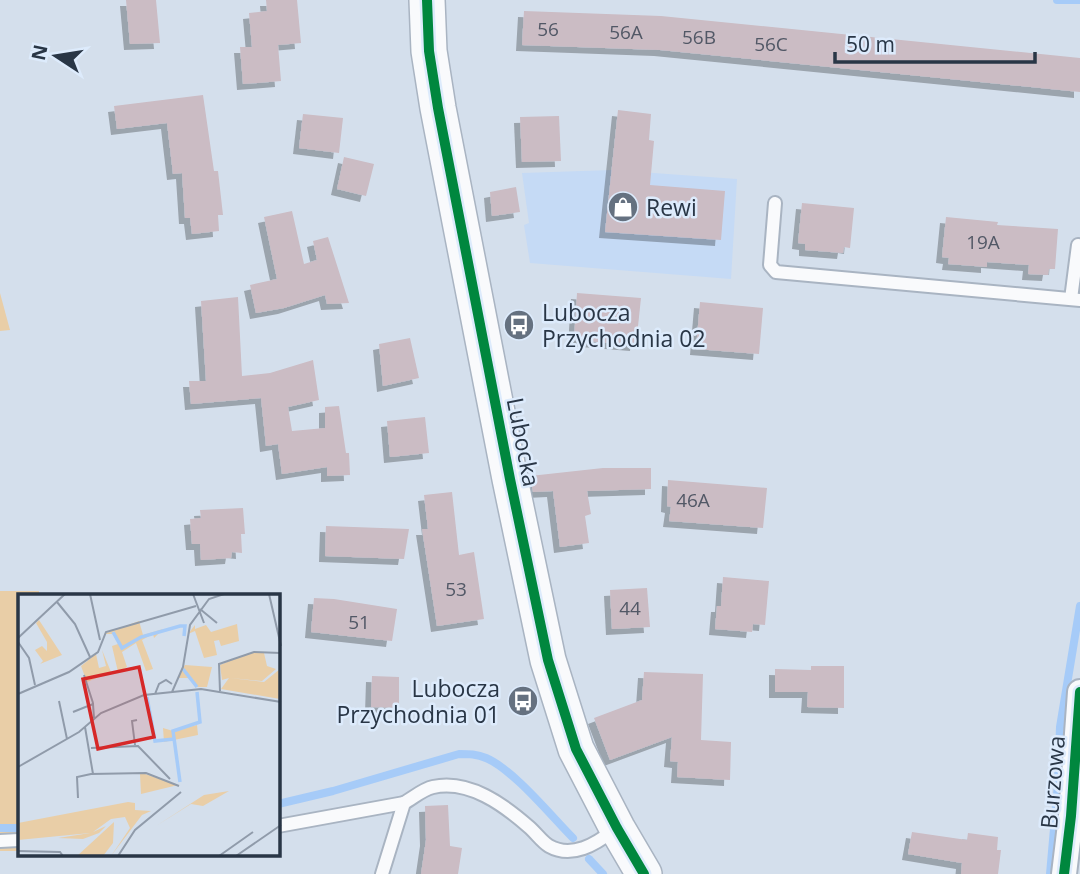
<svg xmlns="http://www.w3.org/2000/svg" width="1080" height="874" font-family="'Open Sans',sans-serif">
	<style>
		.built { fill: #c5daf5 }
		.green { fill: #e9cea7 }
		.lines { fill: none; stroke-linecap: round; stroke-linejoin: round }
		.stream { stroke: #a6cbf8; stroke-width: 8 }
		.building { fill: #cbbcc4; filter: url(#shadow) }
		.lane-casing { stroke: #a9b4c2; stroke-width: 16 }
		.street-casing { stroke: #a9b4c2; stroke-width: 28 }
		.secondary-casing { stroke: #a9b4c2; stroke-width: 38 }
		.lane { stroke: #f9fafc; stroke-width: 12 }
		.street { stroke: #f9fafc; stroke-width: 24 }
		.secondary { stroke: #f9fafc; stroke-width: 35 }
		.cycleway-casing { stroke: #ddebfc; stroke-width: 15 }
		.cycleway { stroke: #00873e; stroke-width: 10 }
		.labels { text-anchor: middle; dominant-baseline: central; stroke-width: 5; stroke-linejoin: round; paint-order: stroke }
		.number-label { font-size: 19px; fill: #525866 }
		.poi-label { font-size: 23px; fill: #293646; stroke: #ddebfc; text-anchor: start }
		.street-label { font-size: 23px; fill: #293646; stroke: #ddebfc }
		.inset-river { fill: none; stroke: #a6cbf8; stroke-width: 3.5 }
		.inset-road { fill: none; stroke: #909baa; stroke-width: 2 }
		.view { fill: #d62828; fill-opacity: 0.15; stroke: #d62828; stroke-width: 3.5 }
		.inset-edge { fill: none; stroke: #293646; stroke-width: 3.5 }
	</style>
	<defs>
		<filter id="shadow"><feDropShadow dx="-6" dy="6" stdDeviation="0" flood-color="#0004"/></filter>
	</defs>
	<rect width="100%" height="100%" fill="#d4dfec"/>
	<polygon class="built" points="612,170 737,179 731,279 530,263 524,225 529,223 522,173"/>
	<g class="green">
		<polygon points="0,293 10,330 0,331"/>
		<polygon points="0,591 39,591 39,596 19,596 19,851 0,851"/>
	</g>
	<g class="lines">
		<g class="stream">
			<polyline points="1057,0 1080,0"/>
			<path d="M 278,804 L 333,791 L 459,754 C 469,754 477,754 486,758 C 514,770 551,816 573,838"/>
			<polyline points="0,828 19,828"/>
			<polyline points="589,859 603,874"/>
			<polyline points="1050,874 1058,783 1060,727 1080,606"/>
		</g>
	</g>
	<g class="building">
		<polygon points="126,0 156,0 160,43 130,44"/>
		<polygon points="266,0 297,0 301,43 278,45 281,81 243,84 240,47 252,47 249,13 267,11"/>
		<polygon points="524,11 661,16 1080,58 1080,92 660,50 522,45"/>
		<polygon points="203,95 214,171 218,171 223,215 218,215 219,231 192,234 190,218 185,218 182,173 173,174 167,123 117,129 114,106"/>
		<polygon points="618,110 651,114 649,140 654,141 650,185 725,191 721,240 605,232"/>
		<polygon points="303,114 343,118 339,153 299,148"/>
		<polygon points="559,116 561,161 522,162 520,117"/>
		<polygon points="344,157 374,164 366,196 337,189"/>
		<polygon points="516,187 520,212 492,216 490,192"/>
		<polygon points="802,203 854,208 850,248 844,247 843,253 805,250 805,244 798,243"/>
		<polygon points="292,211 304,264 317,260 313,241 328,237 349,303 327,304 325,295 284,308 256,313 250,285 277,279 264,217"/>
		<polygon points="946,217 998,222 997,225 1058,229 1055,269 1049,269 1048,275 1028,274 1029,265 987,262 987,267 948,264 949,258 942,257"/>
		<polygon points="577,293 641,298 636,345 574,340"/>
		<polygon points="238,297 242,376 270,373 313,360 319,400 288,407 292,431 325,428 325,407 339,406 346,453 349,453 350,475 327,476 327,467 282,474 278,444 266,446 261,398 191,404 189,381 206,381 201,301"/>
		<polygon points="700,302 763,308 759,354 696,349"/>
		<polygon points="410,338 419,378 383,386 379,344"/>
		<polygon points="425,417 429,453 390,457 387,421"/>
		<polygon points="603,468 651,468 651,489 587,491 591,514 585,516 589,543 560,547 553,491 533,492 530,476"/>
		<polygon points="668,480 767,488 763,528 669,521 671,507 667,506"/>
		<polygon points="452,492 459,555 474,552 484,619 437,626 422,529 428,529 424,495"/>
		<polygon points="243,508 245,534 241,534 242,553 232,552 231,558 201,560 200,544 192,544 190,519 201,518 200,510"/>
		<polygon points="326,526 409,529 404,559 325,556"/>
		<polygon points="723,577 769,581 765,625 753,624 752,632 715,629 717,606 721,606"/>
		<polygon points="647,588 650,627 612,629 610,590"/>
		<polygon points="314,598 334,599 397,609 392,641 311,632"/>
		<polygon points="811,666 844,666 844,708 807,707 808,692 775,692 775,669 811,670"/>
		<polygon points="644,672 703,674 701,740 731,742 730,780 677,777 678,762 670,761 672,737 610,760 594,718 642,700"/>
		<polygon points="372,676 399,677 399,708 371,707"/>
		<polygon points="448,805 450,846 462,848 458,874 421,874 426,840 425,806"/>
		<polygon points="912,832 967,840 968,833 998,837 997,850 1001,850 998,874 961,874 962,863 908,854"/>
	</g>
	<g class="lines">
		<g class="lane-casing">
			<g id="lane">
				<polyline points="775,203 770,265 776,272 1080,300"/>
				<polyline points="1071,299 1078,245"/>
				<polyline points="278,826 404,803"/>
				<polyline points="0,841 19,840"/>
				<path d="M 382,874 L 404,803 C 413,798 423,789 433,787 C 469,779 504,805 529,827 C 536,833 542,842 549,846 C 572,859 596,844 614,830"/>
			</g>
		</g>
		<g class="street-casing">
			<polyline id="street" points="1064,874 1071,816 1080,692"/>
		</g>
		<g class="secondary-casing">
			<polyline id="secondary" points="427,0 429,51 438,108 510,479 548,660 576,749 617,828 644,874"/>
		</g>
		<use href="#lane" class="lane"/>
		<use href="#street" class="street"/>
		<use href="#secondary" class="secondary"/>
		<g class="cycleway-casing">
			<g id="cycleway">
				<polyline points="427,0 429,51 438,108 510,479 548,660 576,749 617,828 644,874"/>
				<polyline points="1064,874 1071,816 1080,692"/>
			</g>
		</g>
		<use href="#cycleway" class="cycleway"/>
	</g>
	<defs>
		<g id="shop-disc" transform="scale(1.575)"><circle r="9.5" fill="#657180" stroke="#ddebfc"/><path d="M-5-2.5h2.3a2.7 3.5 0 0 1 5.4 0H5L5.5 6h-11ZM-1.5-2.5h3a1.5 2.3 0 0 0-3 0Z" fill="#fff"/></g>
		<g id="bus-disc" transform="scale(1.575)"><circle r="9.5" fill="#657180" stroke="#ddebfc"/><path d="M-5-6H5V4H4V6H2V4H-2V6H-4V4H-5ZM-3.5-4V0h7V-4ZM-3.5 1.2v1.5H-2V1.2ZM2 1.2v1.5H3.5V1.2Z" fill="#fff"/></g>
	</defs>
	<g fill-rule="evenodd">
		<use href="#shop-disc" x="623" y="207"/>
		<use href="#bus-disc" x="519" y="325"/>
		<use href="#bus-disc" x="523" y="701"/>
	</g>
	<g class="labels">
		<g class="number-label">
			<text x="548" y="29">56</text>
			<text x="626" y="32">56A</text>
			<text x="699" y="37">56B</text>
			<text x="771" y="44">56C</text>
			<text x="983" y="242">19A</text>
			<text x="693" y="500">46A</text>
			<text x="456" y="589">53</text>
			<text x="630" y="608">44</text>
			<text x="359" y="622">51</text>
		</g>
		<g class="poi-label">
			<text x="646" y="207">Rewi</text>
			<text x="542" y="312">Lubocza<tspan x="542" dy="26">Przychodnia 02</tspan></text>
			<text x="500" y="688" text-anchor="end">Lubocza<tspan x="500" dy="26">Przychodnia 01</tspan></text>
		</g>
		<g class="street-label">
			<text transform="translate(524 442) rotate(79)">Lubocka</text>
			<text transform="translate(1052 782) rotate(-85)">Burzowa</text>
		</g>
	</g>
	<g transform="translate(18 594)">
		<rect width="262" height="262" fill="#d4dfec"/>
		<path d="M 21,26 L 44,61 L 22,70 L 25,67 L 17,56 L 24,52 L 29,57 L 29,48 L 18,29 ZM 121,27 L 125,41 L 145,35 L 136,44 L 135,40 L 124,46 L 135,75 L 128,77 L 118,49 L 104,58 L 109,73 L 100,78 L 94,52 L 100,50 L 97,40 L 86,40 ZM 219,30 L 221,47 L 203,52 L 201,46 L 196,47 L 199,61 L 186,64 L 177,37 L 170,40 L 177,31 L 177,35 L 188,31 L 193,38 ZM 84,56 L 93,78 L 69,88 L 63,72 L 78,60 L 81,74 L 88,72 ZM 231,59 L 246,59 L 249,72 L 258,75 L 244,87 L 212,84 L 246,88 L 262,75 L 262,105 L 203,95 L 211,84 L 204,86 L 202,71 ZM 167,71 L 194,73 L 189,93 L 179,93 L 171,84 L 160,84 ZM 179,131 L 180,141 L 146,148 L 145,134 L 155,137 ZM 122,180 L 127,180 L 160,191 L 123,200 ZM 211,197 L 185,212 L 173,210 L 138,232 L 186,201 ZM 110,208 L 117,209 L 117,216 L 133,217 L 124,221 L 93,262 L 112,234 L 107,223 L 93,225 L 75,238 L 88,232 L 81,239 L 65,245 L 40,244 L 72,239 L 0,246 L 0,229 ZM 96,228 L 95,249 L 85,262 L 59,262 Z" fill="#e9cea7"/>
		<path class="inset-river" d="M 95,38 L 104,54 L 123,43 L 162,32 L 167,32 L 166,42M 165,75 L 179,93M 129,103 L 137,147 L 156,145M 162,188 L 155,137 L 182,128 L 179,98"/>
		<path class="inset-road" d="M 72,0 L 82,46M 175,0 L 186,29M 251,0 L 263,52M 39,8 L 57,30 L 72,63M 182,15 L 199,29M 0,44 L 47,0M 0,48 L 11,64 L 17,91M 66,81 L 75,109M 202,97 L 201,70 L 236,58 L 263,59M 154,98 L 165,73 L 172,31 L 191,5 L 206,0M 0,100 L 51,78 L 80,58 L 88,38 L 178,12M 137,100 L 141,90 L 148,86 L 154,90M 41,107 L 49,145M 55,118 L 75,110 L 76,124M 67,133 L 75,180M 117,151 L 114,127 L 119,126M 73,154 L 120,152 L 152,185M 0,173 L 61,138 L 83,119 L 126,101 L 183,95 L 263,108M 60,204 L 59,183 L 73,180 L 128,179 L 161,192M 0,257 L 42,258 L 45,262M 100,262 L 117,236 L 163,198M 201,262 L 235,238M 218,262 L 263,231"/>
		<path class="view" d="M 121,73 L 136,143 L 80,155 L 65,85 Z"/>
		<rect width="262" height="262" class="inset-edge"/>
	</g>
	<g transform="translate(56 56) rotate(282)" stroke="#ddebfc" stroke-width="5" paint-order="stroke">
	<path d="M0-5L12 26L0 18L-12 26Z" fill="#293646"/>
	<text y="-10" font-size="19" font-weight="bold" text-anchor="middle" fill="#293646">N</text>
	</g>
	<path d="M835 52v10h200v-10" fill="none" stroke="#293646" stroke-width="3.5"/>
	<text x="846" y="52" font-size="21" fill="#293646" stroke="#ddebfc" stroke-width="5" paint-order="stroke">50 m</text>
</svg>
